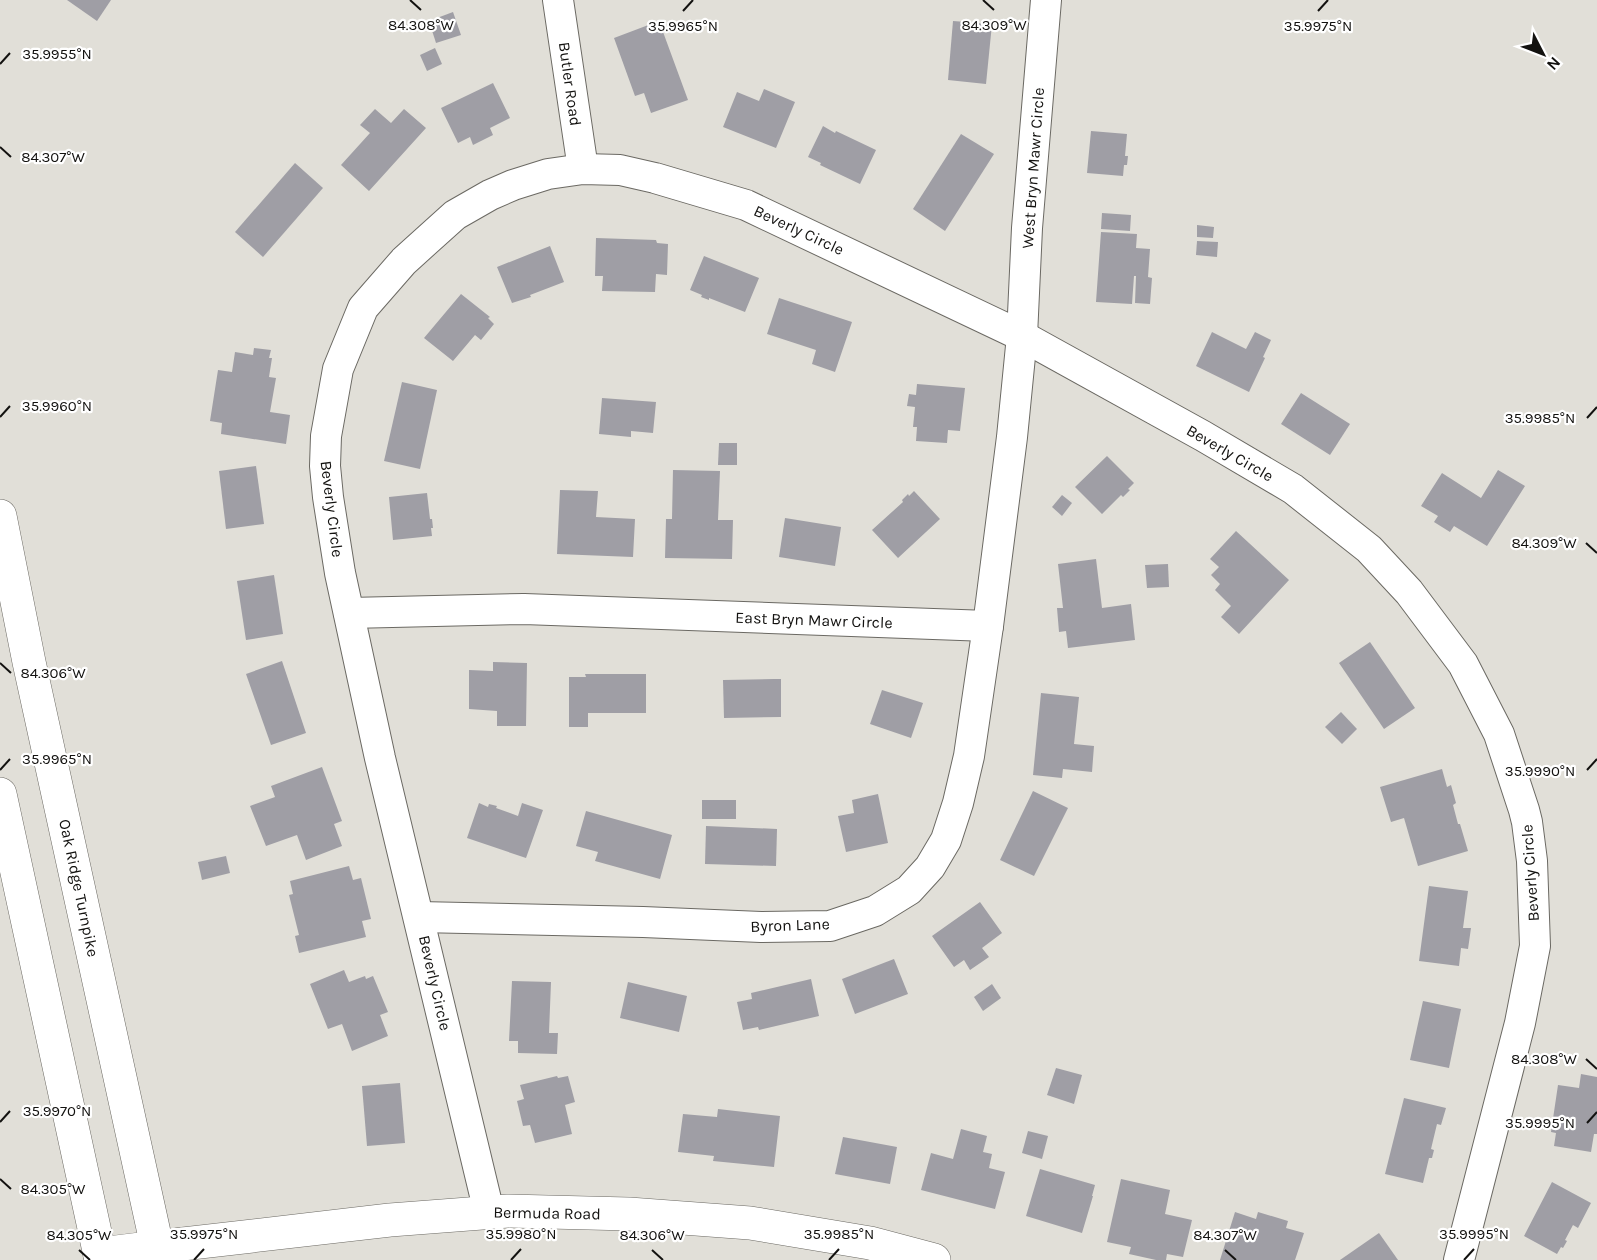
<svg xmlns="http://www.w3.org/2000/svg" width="1597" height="1260" font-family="Karla,sans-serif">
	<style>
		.building { fill: #9f9ea5 }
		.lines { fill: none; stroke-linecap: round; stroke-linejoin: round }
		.minor-casing { stroke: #6b6963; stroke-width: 32 }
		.tertiary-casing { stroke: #6b6963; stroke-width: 34 }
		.trunk-casing { stroke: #6b6963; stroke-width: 34 }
		.minor { stroke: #fff; stroke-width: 30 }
		.tertiary { stroke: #fff; stroke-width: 33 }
		.trunk { stroke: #fff; stroke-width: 33 }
		.ticks { fill: none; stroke: #131210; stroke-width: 2 }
		.labels { text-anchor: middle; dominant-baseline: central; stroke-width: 4.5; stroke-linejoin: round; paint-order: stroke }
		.street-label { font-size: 16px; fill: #131210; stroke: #fff }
		.ticks-label { font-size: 15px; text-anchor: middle; fill: #131210; stroke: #fff; stroke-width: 4.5; stroke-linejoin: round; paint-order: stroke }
	</style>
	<rect width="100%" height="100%" fill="#e1dfd8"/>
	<g class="building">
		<polygon points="67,0 111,0 97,21"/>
		<polygon points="453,12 461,35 436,43 429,21"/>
		<polygon points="659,21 688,100 651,113 644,93 635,96 614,38"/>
		<polygon points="953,21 992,24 986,84 948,80"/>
		<polygon points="435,48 442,64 427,71 420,55"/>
		<polygon points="493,83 510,118 490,128 493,135 473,145 470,137 458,143 441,108"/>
		<polygon points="764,89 795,102 776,148 723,127 737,92 759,101"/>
		<polygon points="375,109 391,123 404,109 426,128 369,191 341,165 370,133 360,125"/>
		<polygon points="823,126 835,133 836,131 876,150 860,184 820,165 821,163 808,157"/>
		<polygon points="1091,131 1127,134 1125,156 1128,156 1127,165 1124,165 1123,176 1087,173"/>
		<polygon points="961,134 994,154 945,231 913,209"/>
		<polygon points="295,163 323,188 263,257 235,232"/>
		<polygon points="1102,213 1131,215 1130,231 1101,229"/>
		<polygon points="1197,225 1214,227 1213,238 1197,237"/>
		<polygon points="1101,232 1137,234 1136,248 1150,249 1148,277 1152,278 1150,304 1135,303 1136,276 1134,276 1132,304 1096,302"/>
		<polygon points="596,238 656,240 657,243 668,244 667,275 656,274 655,292 602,291 603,276 595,276"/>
		<polygon points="1197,241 1218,242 1217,257 1196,255"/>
		<polygon points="550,246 564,282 530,295 531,297 512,303 497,267"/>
		<polygon points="704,256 759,278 745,312 709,298 709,300 701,297 702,295 690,290"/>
		<polygon points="461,294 490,317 488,318 494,324 481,340 475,335 453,361 424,338"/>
		<polygon points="779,298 852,322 835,372 812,364 816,350 767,334"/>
		<polygon points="1212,332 1246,349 1255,332 1271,340 1263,357 1265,358 1249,392 1196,366"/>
		<polygon points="254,348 271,350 269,358 272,358 269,377 276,378 270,412 290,415 286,444 221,434 222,423 210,421 218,370 232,372 235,352 253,355"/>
		<polygon points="402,382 437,390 420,469 384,461"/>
		<polygon points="917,384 965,388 960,431 948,430 947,443 916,441 917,427 913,427 915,407 907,406 909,394 916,395"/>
		<polygon points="1301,393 1350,424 1330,455 1281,424"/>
		<polygon points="602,398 656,402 653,433 631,431 631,437 599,434"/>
		<polygon points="719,443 737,443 737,465 718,465"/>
		<polygon points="1107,456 1134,483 1128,489 1130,490 1123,497 1121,495 1102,514 1075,487"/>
		<polygon points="256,466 264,524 226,529 219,471"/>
		<polygon points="673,470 720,471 718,520 733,520 732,559 665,558 666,519 672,519"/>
		<polygon points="1498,470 1525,486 1487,546 1454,526 1450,532 1434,522 1438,516 1421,506 1442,473 1481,498"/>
		<polygon points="560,490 598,491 596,517 635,519 633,557 557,554"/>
		<polygon points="914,491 940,519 898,558 872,530 903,502 902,500 908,494 909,496"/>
		<polygon points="427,493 430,519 432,519 433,528 431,528 432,536 393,540 389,497"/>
		<polygon points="1062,495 1072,503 1062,516 1052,507"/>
		<polygon points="785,518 841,527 835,566 779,557"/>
		<polygon points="1236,531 1289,580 1239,634 1221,617 1231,606 1215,590 1220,584 1211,575 1219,567 1210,559"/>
		<polygon points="1096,559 1102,608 1131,604 1135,640 1068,648 1066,631 1059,632 1057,608 1063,608 1058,564"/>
		<polygon points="1168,564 1169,587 1147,588 1145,565"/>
		<polygon points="274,575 283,634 246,640 237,581"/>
		<polygon points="1370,642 1415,708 1384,729 1339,663"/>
		<polygon points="282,661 306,733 271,745 246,674"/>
		<polygon points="493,662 527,663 526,726 497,726 497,711 469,709 469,670 493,671"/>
		<polygon points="585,674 646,674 646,713 588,713 588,727 569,727 569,677 586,677"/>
		<polygon points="774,679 781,679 781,717 724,718 723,680"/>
		<polygon points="882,690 923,703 911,738 870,724"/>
		<polygon points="1041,693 1079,697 1074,744 1094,746 1092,772 1063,769 1062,778 1033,775"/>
		<polygon points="1341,712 1357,729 1342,744 1325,727"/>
		<polygon points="322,767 342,821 334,824 342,846 306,860 297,835 266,846 250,806 275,797 271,786"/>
		<polygon points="1442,769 1447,787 1451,785 1456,803 1453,805 1458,824 1460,824 1468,851 1418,866 1404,818 1391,822 1380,787"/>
		<polygon points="1033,791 1068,808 1034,876 1000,860"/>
		<polygon points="878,794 888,843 846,852 838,816 854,813 852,800"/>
		<rect x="702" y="800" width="34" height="19"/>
		<polygon points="479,803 488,807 489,804 497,806 496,808 518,816 522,803 543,810 526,858 467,838"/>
		<polygon points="586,811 672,835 660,879 595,861 598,852 576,846"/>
		<polygon points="706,826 777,829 776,866 705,864"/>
		<polygon points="226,856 230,873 202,880 198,862"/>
		<polygon points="349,866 353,880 361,878 371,919 362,921 366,937 299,953 295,936 299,935 289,895 293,894 290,881"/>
		<polygon points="1429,886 1468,891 1463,928 1471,928 1468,949 1461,948 1459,966 1419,961"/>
		<polygon points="980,902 1002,933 982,948 989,957 970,970 964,960 954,967 932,936"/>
		<polygon points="894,959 908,994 855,1014 842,979"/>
		<polygon points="344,970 349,982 365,976 366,979 373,976 388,1012 380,1015 388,1036 352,1051 342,1024 328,1029 310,984"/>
		<polygon points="811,979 819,1016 759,1030 758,1027 743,1030 737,1002 752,999 751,993"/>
		<polygon points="512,981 551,982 549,1033 558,1033 557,1054 518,1053 518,1041 509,1041"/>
		<polygon points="628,982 687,996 679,1032 620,1018"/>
		<polygon points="992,984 1001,998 983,1011 974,997"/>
		<polygon points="1423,1001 1461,1009 1449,1068 1410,1060"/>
		<polygon points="1056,1068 1082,1075 1074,1104 1047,1095"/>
		<polygon points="1581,1074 1597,1077 1597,1134 1594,1134 1591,1152 1554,1146 1556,1133 1551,1132 1558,1085 1579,1088"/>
		<polygon points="557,1076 558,1078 568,1076 575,1102 565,1105 572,1134 535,1143 530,1125 523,1126 517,1101 524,1099 520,1085"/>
		<polygon points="400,1083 405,1143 367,1146 362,1086"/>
		<polygon points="1404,1098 1446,1108 1441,1125 1437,1124 1431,1149 1434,1150 1432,1158 1429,1158 1423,1183 1385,1174"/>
		<polygon points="718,1109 780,1116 774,1167 713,1161 714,1156 678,1152 683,1114 717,1117"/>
		<polygon points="961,1129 987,1136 983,1152 992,1154 989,1168 1005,1172 995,1209 921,1190 931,1153 953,1159"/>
		<polygon points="1028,1131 1048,1136 1042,1159 1022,1153"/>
		<polygon points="843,1137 897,1147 890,1184 835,1174"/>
		<polygon points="1040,1169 1095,1185 1092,1196 1093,1196 1082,1233 1026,1216"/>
		<polygon points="1121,1179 1170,1190 1165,1214 1192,1220 1183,1257 1167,1254 1166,1260 1156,1260 1129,1254 1131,1247 1107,1242"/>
		<polygon points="1552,1182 1591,1203 1578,1228 1573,1225 1565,1240 1567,1241 1563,1248 1561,1247 1557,1254 1524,1236"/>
		<polygon points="1235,1212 1256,1219 1258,1212 1288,1221 1286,1228 1304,1233 1295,1260 1220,1260"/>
		<polygon points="1379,1233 1398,1260 1340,1260"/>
	</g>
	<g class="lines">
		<g class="minor-casing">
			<g id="minor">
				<polyline points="558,0 583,169"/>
				<polyline points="349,613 524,609 988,626"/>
				<polyline points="419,917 643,922 761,927 830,926 875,911 909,890 930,867 946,840 958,803 969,756 988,626 1012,437 1022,336 1027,228 1046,0"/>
				<polyline points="489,1212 380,758 340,573 328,497 325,466 326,436 338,369 363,308 404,261 455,215 490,195 513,185 548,174 583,169 620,170 655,178 746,205 1022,336 1203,436 1293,489 1369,549 1409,592 1463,664 1499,734 1524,810 1527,822 1532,861 1535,946 1520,1023 1459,1260"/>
			</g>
		</g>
		<g class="tertiary-casing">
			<polyline id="tertiary" points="157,1247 390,1220 508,1211 629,1214 750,1223 870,1243 934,1260"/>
		</g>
		<g class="trunk-casing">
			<g id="trunk">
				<polyline points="0,516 29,662 160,1260"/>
				<polyline points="0,794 101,1260"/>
				<polyline points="100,1254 157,1247"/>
			</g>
		</g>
		<use href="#minor" class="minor"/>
		<use href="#tertiary" class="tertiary"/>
		<use href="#trunk" class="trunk"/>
	</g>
	<path class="ticks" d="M 410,0 L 421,10M 983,0 L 994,10M 683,11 L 693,0M 1318,11 L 1328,0M 0,64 L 10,53M 0,147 L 11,157M 0,417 L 10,406M 1587,418 L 1597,407M 1586,543 L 1597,553M 0,663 L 11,673M 0,770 L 10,759M 1587,770 L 1597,759M 1586,1059 L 1597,1069M 0,1122 L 10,1111M 1587,1123 L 1597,1112M 0,1179 L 11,1189M 79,1250 L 90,1260M 652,1250 L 663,1260M 1225,1250 L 1236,1260M 194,1260 L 204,1249M 511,1260 L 521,1249M 829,1260 L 839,1249M 1464,1260 L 1474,1249"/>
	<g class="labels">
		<g class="street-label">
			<text transform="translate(570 84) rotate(82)">Butler Road</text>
			<text transform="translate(1033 168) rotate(-86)">West Bryn Mawr Circle</text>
			<text transform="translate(799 230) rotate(25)">Beverly Circle</text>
			<text transform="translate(1230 453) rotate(30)">Beverly Circle</text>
			<text transform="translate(332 509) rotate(83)">Beverly Circle</text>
			<text transform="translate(814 620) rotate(2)">East Bryn Mawr Circle</text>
			<text transform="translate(1530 873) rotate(-94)">Beverly Circle</text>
			<text transform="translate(79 888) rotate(78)">Oak Ridge Turnpike</text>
			<text transform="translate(790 925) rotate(-2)">Byron Lane</text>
			<text transform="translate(435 983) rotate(77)">Beverly Circle</text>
			<text transform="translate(547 1213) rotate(1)">Bermuda Road</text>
		</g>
	</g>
	<g class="ticks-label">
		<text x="421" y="30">84.308°W</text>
		<text x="994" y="30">84.309°W</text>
		<text x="683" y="31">35.9965°N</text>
		<text x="1318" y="31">35.9975°N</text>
		<text x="57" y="59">35.9955°N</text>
		<text x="53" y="162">84.307°W</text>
		<text x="57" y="411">35.9960°N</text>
		<text x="1540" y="423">35.9985°N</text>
		<text x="1544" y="548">84.309°W</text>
		<text x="53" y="678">84.306°W</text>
		<text x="57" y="764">35.9965°N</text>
		<text x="1540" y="776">35.9990°N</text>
		<text x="1544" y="1064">84.308°W</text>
		<text x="57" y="1116">35.9970°N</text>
		<text x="1540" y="1128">35.9995°N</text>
		<text x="53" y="1194">84.305°W</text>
		<text x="204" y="1239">35.9975°N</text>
		<text x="521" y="1239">35.9980°N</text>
		<text x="839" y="1239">35.9985°N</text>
		<text x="1474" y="1239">35.9995°N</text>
		<text x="79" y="1240">84.305°W</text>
		<text x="652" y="1240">84.306°W</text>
		<text x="1225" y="1240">84.307°W</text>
	</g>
	<g transform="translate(1543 54) rotate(132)" stroke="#ffffff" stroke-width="4.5" paint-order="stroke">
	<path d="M0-4.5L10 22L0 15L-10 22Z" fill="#131210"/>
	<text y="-9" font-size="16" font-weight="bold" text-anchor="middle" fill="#131210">N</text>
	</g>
</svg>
